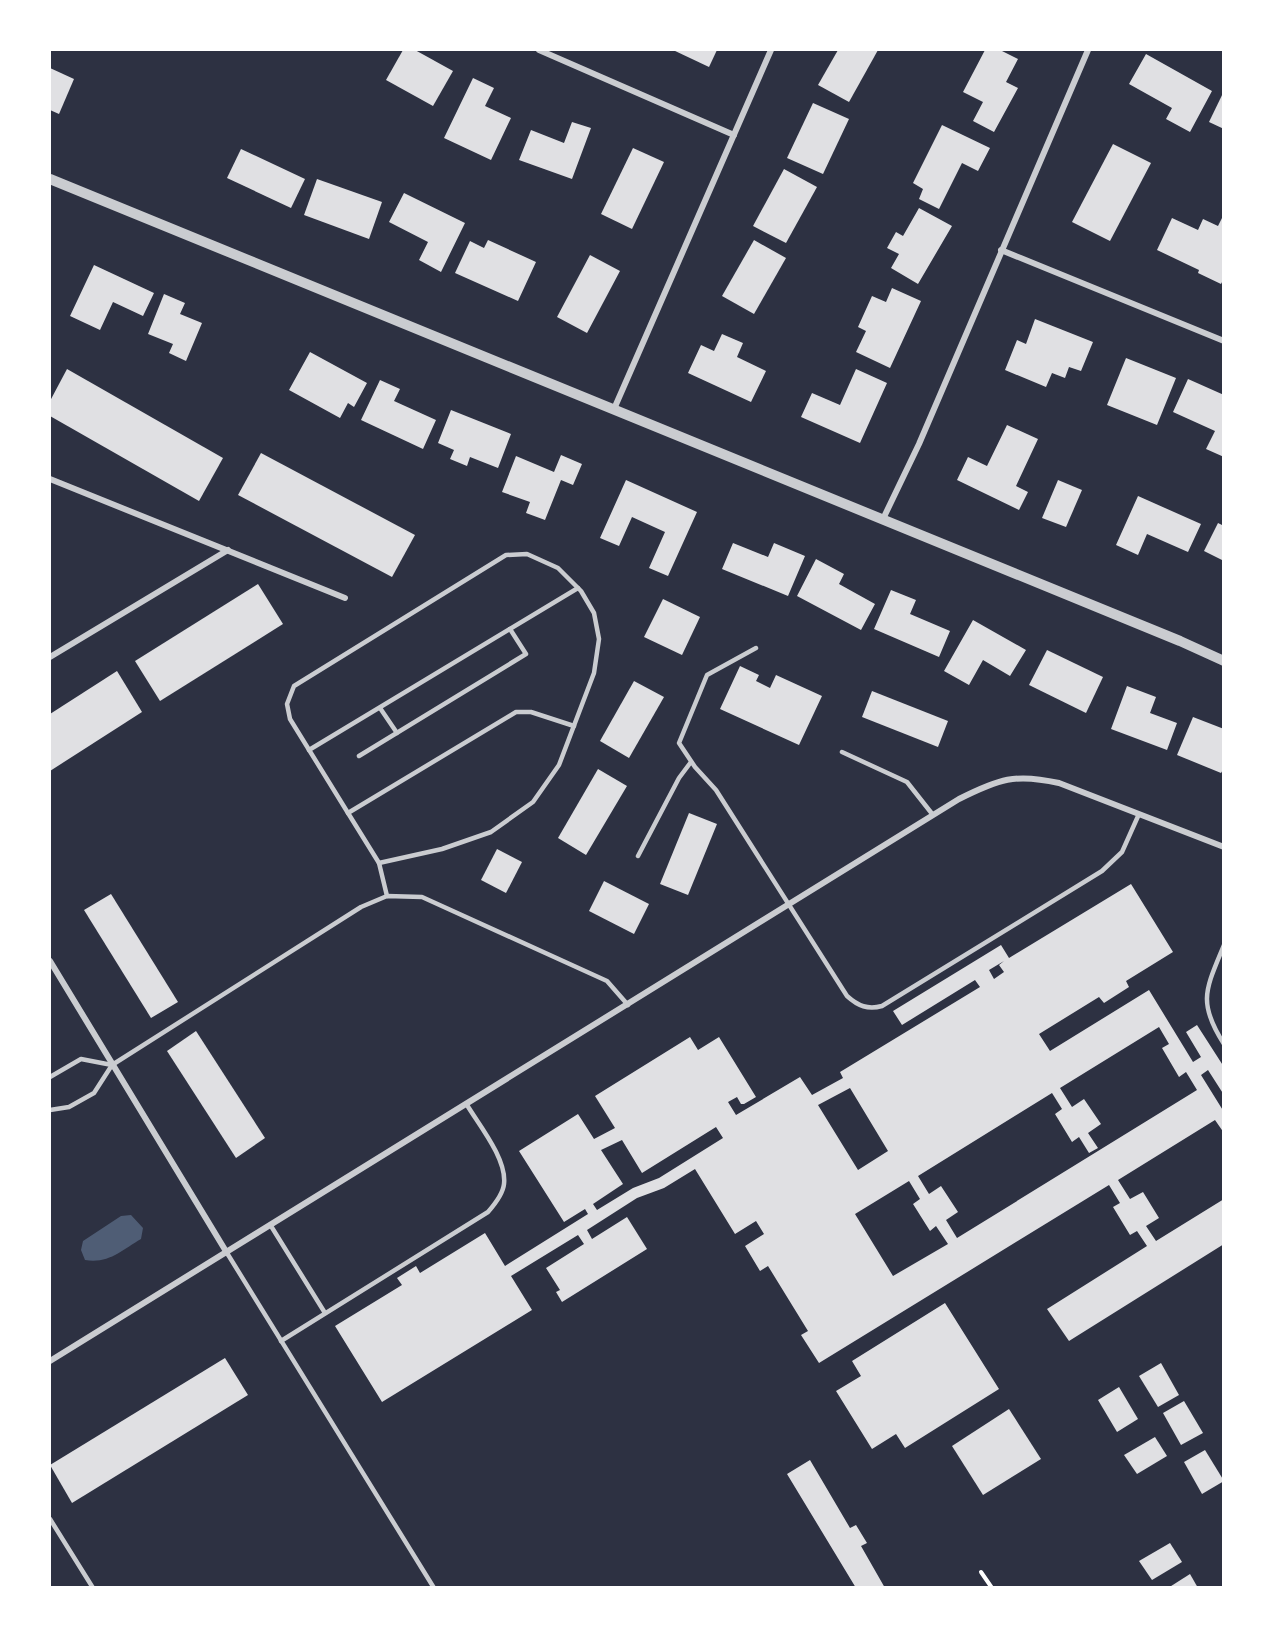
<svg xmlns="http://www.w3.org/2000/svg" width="1273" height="1637" font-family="Montserrat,sans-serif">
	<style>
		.water { fill: #4f5d75 }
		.building { fill: #e0e0e3; fill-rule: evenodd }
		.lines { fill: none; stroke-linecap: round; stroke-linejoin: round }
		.path { stroke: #fff; stroke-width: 4 }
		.service { stroke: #caccd0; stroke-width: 4.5 }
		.minor { stroke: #caccd0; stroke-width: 6 }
		.tertiary { stroke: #caccd0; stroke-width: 10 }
	</style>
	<rect width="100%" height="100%" fill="#2d3142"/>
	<path class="water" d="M 131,1215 L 143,1228 L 141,1239 C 122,1250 109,1264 85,1260 L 81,1250 L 83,1241 L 121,1216 Z"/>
	<g class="building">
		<polygon points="403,50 415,50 453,71 433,106 386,80"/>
		<polygon points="673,50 717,50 709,67"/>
		<polygon points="838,50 878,50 849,102 818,85"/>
		<polygon points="985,50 1000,50 1018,59 1006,82 1018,88 994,132 973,121 983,102 963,92"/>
		<polygon points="1146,54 1212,91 1190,132 1166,119 1172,108 1129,84"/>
		<polygon points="50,68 74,79 59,114 50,110"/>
		<polygon points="473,78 494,88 485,106 511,118 491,160 444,138"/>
		<polygon points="1224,91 1224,129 1209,122"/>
		<polygon points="813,103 849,119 823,174 787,158"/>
		<polygon points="572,122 591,128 572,179 519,160 531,130 564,143"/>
		<polygon points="942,125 990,148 978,171 962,163 939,209 919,199 923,189 913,183"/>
		<polygon points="1113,144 1151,163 1110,241 1072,222"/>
		<polygon points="633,148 664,162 632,229 601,214"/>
		<polygon points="241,149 305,179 291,208 227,178"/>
		<polygon points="784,169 817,187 786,243 753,226"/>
		<polygon points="317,179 382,202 369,239 304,215"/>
		<polygon points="404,193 465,223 441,272 419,260 428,242 389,222"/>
		<polygon points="919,208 952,226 918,284 891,268 899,254 887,248 896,232 903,236"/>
		<polygon points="1172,218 1198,230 1203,219 1218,226 1222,218 1224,219 1224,278 1221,284 1198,273 1199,270 1157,250"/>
		<polygon points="488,240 536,262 518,301 455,273 470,241 484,248"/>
		<polygon points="754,240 786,258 754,314 722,296"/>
		<polygon points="590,255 620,271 587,333 557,317"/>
		<polygon points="94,265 154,293 143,316 113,302 100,330 70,316"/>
		<polygon points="892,288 921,301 890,368 856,352 866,331 858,327 872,296 886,302"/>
		<polygon points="164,294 185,303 180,314 202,323 186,361 169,353 173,344 148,334"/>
		<polygon points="1035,319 1093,342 1081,371 1069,367 1065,378 1052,373 1046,387 1005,370 1017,340 1026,344"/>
		<polygon points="722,334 743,343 737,357 766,371 751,402 688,373 701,345 714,351"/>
		<polygon points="310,352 367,383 354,407 348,403 340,418 289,390"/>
		<polygon points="1126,358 1176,378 1157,425 1107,405"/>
		<polygon points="67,369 223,458 199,501 50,416 50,401"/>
		<polygon points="856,369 887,383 860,443 801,417 812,393 840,405"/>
		<polygon points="1188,379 1224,395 1224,457 1206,449 1215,431 1173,412"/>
		<polygon points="380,380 400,389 394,401 436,420 423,449 361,420"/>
		<polygon points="451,410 511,434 498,468 470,457 467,466 450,459 454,450 438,443"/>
		<polygon points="1007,425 1038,439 1016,486 1028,492 1019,510 957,480 968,457 987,466"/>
		<polygon points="261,453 415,535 392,577 238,495"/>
		<polygon points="561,455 582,464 573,485 561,480 545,520 526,513 530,502 502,492 516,456 554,472"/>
		<polygon points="626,480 697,512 668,576 649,568 665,532 632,517 619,546 600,538"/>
		<polygon points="1058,480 1082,490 1066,527 1042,518"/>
		<polygon points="1138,496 1201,524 1188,552 1147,534 1138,555 1116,545"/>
		<polygon points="1218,523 1224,526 1224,561 1204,551"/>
		<polygon points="733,543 768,557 774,543 805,556 788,596 722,569"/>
		<polygon points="816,559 844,574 839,584 875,604 861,630 797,596"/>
		<polygon points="258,584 283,624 160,701 135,661"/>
		<polygon points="891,590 916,600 910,614 950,631 939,657 874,629"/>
		<polygon points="663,599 700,617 682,655 644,637"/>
		<polygon points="973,620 1026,650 1010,676 983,660 969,685 944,671"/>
		<polygon points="1047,650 1103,677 1086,713 1029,685"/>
		<polygon points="740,666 759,675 756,681 770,688 776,675 822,696 799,745 720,709"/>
		<polygon points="117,671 142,712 50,771 50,714"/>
		<polygon points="634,681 664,697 629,758 600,741"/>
		<polygon points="1127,686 1156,697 1150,713 1177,723 1167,750 1111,729"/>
		<polygon points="872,691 948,721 938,747 862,717"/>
		<polygon points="1193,717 1224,729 1224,768 1221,773 1177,755"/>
		<polygon points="598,769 627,786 586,855 558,838"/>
		<polygon points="689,813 717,824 688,895 660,884"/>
		<polygon points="497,849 522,862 506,893 481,880"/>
		<polygon points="604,881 649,904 634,934 589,911"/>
		<path d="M 1131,884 L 1173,952 L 1126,981 L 1129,987 L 1104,1003 L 1099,997 L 1039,1034 L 1050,1051 L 1149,990 L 1193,1062 L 1201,1057 L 1186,1032 L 1197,1025 L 1224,1067 L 1224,1095 L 1208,1070 L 1201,1075 L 1224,1112 L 1224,1133 L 1215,1120 L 1118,1180 L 1130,1199 L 1143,1192 L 1159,1218 L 1146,1226 L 1156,1241 L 1224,1199 L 1224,1244 L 1069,1341 L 1047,1309 L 1147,1246 L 1137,1231 L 1130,1235 L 1113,1207 L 1120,1203 L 1109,1185 L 819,1363 L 801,1335 L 808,1331 L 768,1266 L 760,1271 L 745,1246 L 764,1234 L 756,1221 L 735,1234 L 695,1169 L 664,1188 L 637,1198 L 587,1230 L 592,1239 L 627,1217 L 647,1249 L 562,1302 L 556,1292 L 560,1290 L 546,1268 L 584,1244 L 578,1235 L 511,1276 L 532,1310 L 382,1402 L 335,1326 L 402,1285 L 397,1278 L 416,1266 L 420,1273 L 485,1233 L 505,1266 L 588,1214 L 585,1209 L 564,1222 L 519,1151 L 578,1114 L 594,1139 L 615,1128 L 595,1096 L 690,1037 L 698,1050 L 719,1037 L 756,1097 L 744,1104 L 741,1104 L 737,1097 L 728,1102 L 736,1115 L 800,1077 L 812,1095 L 843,1078 L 840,1072 L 980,987 L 975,980 L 902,1025 L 893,1011 L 1001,945 L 1009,958 ZM 1004,961 L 999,965 L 1004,972 L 994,979 L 989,970 ZM 1159,1027 L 1169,1044 L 1162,1048 L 1179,1077 L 1186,1072 L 1197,1090 L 957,1238 L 946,1220 L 958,1212 L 941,1186 L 929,1194 L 918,1176 L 1052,1093 L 1062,1109 L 1055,1114 L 1072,1142 L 1079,1137 L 1089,1153 L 1098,1148 L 1088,1133 L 1101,1124 L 1084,1099 L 1072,1107 L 1060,1088 ZM 850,1088 L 888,1151 L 858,1170 L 818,1105 ZM 716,1127 L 723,1138 L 659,1178 L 633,1188 L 597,1210 L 593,1204 L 623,1184 L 601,1150 L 622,1140 L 642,1173 ZM 909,1181 L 920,1199 L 913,1204 L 930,1231 L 936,1226 L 948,1244 L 893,1276 L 855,1214 Z"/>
		<polygon points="111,894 178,1002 151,1018 84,910"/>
		<polygon points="196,1031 265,1138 236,1158 167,1051"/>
		<polygon points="945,1303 999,1389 905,1448 896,1434 872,1449 836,1391 861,1376 852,1361"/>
		<polygon points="225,1358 248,1395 72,1503 50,1465"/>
		<polygon points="1161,1363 1179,1395 1158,1407 1139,1376"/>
		<polygon points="1119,1387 1138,1419 1117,1432 1098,1400"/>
		<polygon points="1184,1401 1203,1433 1181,1445 1163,1413"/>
		<polygon points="1009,1409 1041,1459 983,1495 952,1446"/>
		<polygon points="1155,1437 1167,1456 1137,1474 1124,1455"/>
		<polygon points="1205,1450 1224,1481 1202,1494 1184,1462"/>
		<polygon points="810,1460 850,1528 856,1525 867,1543 861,1546 885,1588 856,1588 787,1474"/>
		<polygon points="1170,1543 1182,1562 1152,1580 1139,1561"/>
		<polygon points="1190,1574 1198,1588 1168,1588"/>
	</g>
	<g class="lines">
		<polyline class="path" points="981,1572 992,1588"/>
		<g class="service">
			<path d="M 756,648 L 707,675 L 679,743 L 695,767 L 716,790 L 847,996 C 858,1006 868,1010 882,1006 L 1102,871 L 1122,852 L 1139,814"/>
			<polyline points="380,708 397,733"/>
			<polyline points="309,750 578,588"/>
			<polyline points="842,752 907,782 933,815"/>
			<polyline points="359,756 526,654 510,629"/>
			<polyline points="348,813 290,719 287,704 294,686 506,555 527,554 558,568 581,591 594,613 599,639 594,673 559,765 533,802 491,832 442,849 379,863"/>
			<polyline points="638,856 679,778 691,762"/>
			<polyline points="387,896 379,863 348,813 516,712 531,712 574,726"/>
			<path d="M 1224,945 C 1206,989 1197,1002 1224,1044"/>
			<polyline points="50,1077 81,1059 112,1065"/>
			<polyline points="50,1110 69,1107 94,1093 112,1065 361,907 387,896 422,897 607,981 628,1005"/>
			<polyline points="271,1226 325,1313"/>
			<polyline points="227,1253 434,1588"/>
			<path d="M 281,1341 L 488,1212 C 495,1204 503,1194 504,1184 C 507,1159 479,1125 467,1105"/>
			<polyline points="50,1519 93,1588"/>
		</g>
		<g class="minor">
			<polyline points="539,50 734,135"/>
			<polyline points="1001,250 1224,341"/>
			<polyline points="614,409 771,50"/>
			<polyline points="50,479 345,598"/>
			<polyline points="883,519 919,444 1088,50"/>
			<polyline points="50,657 228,550"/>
			<polyline points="50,961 227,1253"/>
			<path d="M 50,1361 L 959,799 C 999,779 1015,773 1059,783 L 1224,847"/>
		</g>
		<polyline class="tertiary" points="50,179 1180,641 1224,661"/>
	</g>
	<rect width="1273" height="1637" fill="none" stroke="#ffffff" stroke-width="102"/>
</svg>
